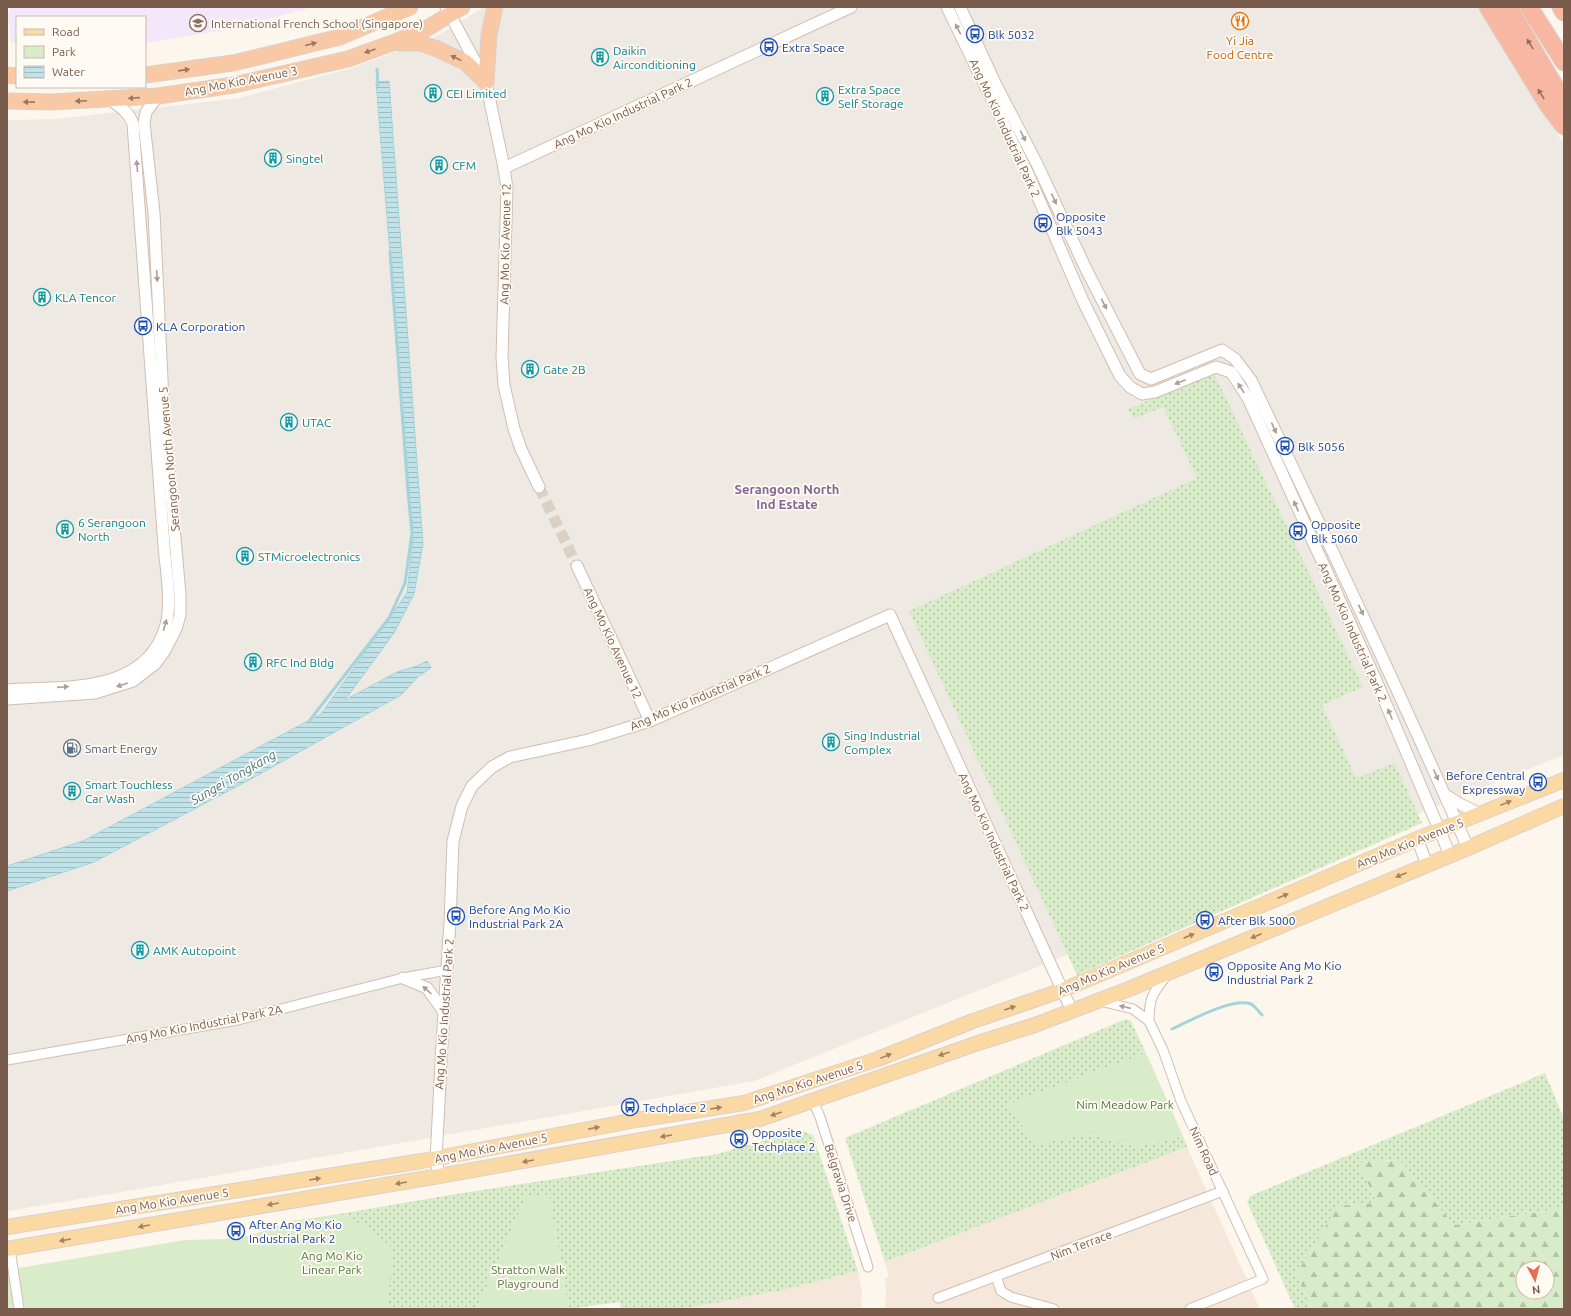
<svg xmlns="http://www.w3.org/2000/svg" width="1571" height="1316" font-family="Ubuntu,sans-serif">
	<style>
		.residential { fill: #f5e8da }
		.industrial { fill: #efe9e4 }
		.education { fill: #f3e8fa }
		.grass { fill: url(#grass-dots) }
		.forest { fill: url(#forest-firs); fill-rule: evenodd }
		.green { fill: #d8ecc9 }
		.water { fill: url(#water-rules); stroke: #a5d3da }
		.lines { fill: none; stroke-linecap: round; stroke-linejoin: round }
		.stream { stroke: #a5d3da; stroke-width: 3 }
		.tertiary-tunnel { stroke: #dcd0c4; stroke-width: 11; stroke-dasharray: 11 5.5; stroke-linecap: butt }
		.minor-casing { stroke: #d1beb0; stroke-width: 11 }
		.tertiary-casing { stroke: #d1beb0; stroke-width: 13 }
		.primary-casing { stroke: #dad1cd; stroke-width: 16 }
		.trunk-casing { stroke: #dad1cd; stroke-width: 17 }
		.motorway-casing { stroke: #dad1cd; stroke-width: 19 }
		.minor { stroke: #fff; stroke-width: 9 }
		.tertiary { stroke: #fff; stroke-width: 11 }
		.primary { stroke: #fbd9a5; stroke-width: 14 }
		.trunk { stroke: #f9c8a4; stroke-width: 15 }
		.motorway { stroke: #f7b7a3; stroke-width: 17 }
		.oneway { fill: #af9d94 }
		.oneway2 { fill: #9a7763 }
		.oneway3 { fill: #936e5e }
		.oneway4 { fill: #a18267 }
		.labels { text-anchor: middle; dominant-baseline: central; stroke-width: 3.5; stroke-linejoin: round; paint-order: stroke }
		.education-label { font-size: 12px; fill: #785e54; stroke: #fffaf3; text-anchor: start }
		.transit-label { font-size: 12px; fill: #164399; stroke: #fffaf3; text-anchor: start }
		.food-label { font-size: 12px; fill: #c56008; stroke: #fffaf3 }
		.culture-label { font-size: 12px; fill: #0d838f; stroke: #fffaf3; text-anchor: start }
		.street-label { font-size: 12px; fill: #7a5c4d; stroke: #fffaf3 }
		.service-label { font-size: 12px; fill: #4e5e75; stroke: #fffaf3; text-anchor: start }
		.park-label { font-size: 12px; fill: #537a41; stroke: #fffaf3 }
		.neighbourhood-label { font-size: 13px; font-weight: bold; fill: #846695; stroke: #fffaf3 }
		.water-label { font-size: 13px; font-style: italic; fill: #437c86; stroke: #fffaf3 }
	</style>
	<defs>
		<pattern id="grass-dots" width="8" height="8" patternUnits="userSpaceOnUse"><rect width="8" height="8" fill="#d8ecc9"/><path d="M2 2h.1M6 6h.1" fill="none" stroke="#b4c2a5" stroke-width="1.8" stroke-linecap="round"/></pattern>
		<pattern id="forest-firs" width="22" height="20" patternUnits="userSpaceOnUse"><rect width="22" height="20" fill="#d8ecc9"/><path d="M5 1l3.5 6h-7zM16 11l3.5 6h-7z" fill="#b4c2a5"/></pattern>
		<pattern id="water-rules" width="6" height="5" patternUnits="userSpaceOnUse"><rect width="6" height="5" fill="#bfe3e8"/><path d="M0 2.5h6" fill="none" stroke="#a0bbbe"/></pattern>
	</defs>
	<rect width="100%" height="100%" fill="#fdf6ec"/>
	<g class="residential">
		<polygon points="1187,1147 1260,1309 885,1309 886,1291 885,1278 889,1277 885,1262"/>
		<polygon points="858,1271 862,1291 861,1309 682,1309 783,1290"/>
	</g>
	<polygon class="industrial" points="484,7 1482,7 1564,145 1564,755 754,1081 145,1188 7,1211 7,120 57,119 239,98 352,68 437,36"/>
	<polygon class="education" points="11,7 314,7 226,30 145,43 145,17 17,17 17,42 11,42 8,15"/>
	<g class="grass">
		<polygon points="1214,373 1363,687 1322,705 1356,778 1395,763 1422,823 1077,975 909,611 1197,478 1163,407 1133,419 1128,409"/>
		<polygon points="1126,1019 1131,1021 1146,1053 1009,1104 1034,1144 1089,1134 1137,1147 1183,1136 1187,1147 885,1262 845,1138"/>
		<polygon points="1545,1073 1564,1119 1564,1208 1454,1225 1400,1160 1358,1162 1377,1203 1297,1273 1312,1309 1295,1309 1247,1202 1250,1196"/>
		<polygon points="800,1130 813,1135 858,1271 783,1290 682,1309 621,1309 620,1302 568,1309 549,1195 526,1197 477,1309 389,1309 389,1289 350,1217 339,1214 450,1195 717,1154"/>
	</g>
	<path class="forest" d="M 1400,1160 L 1454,1225 L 1564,1208 L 1564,1309 L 1312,1309 L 1297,1273 L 1338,1206 L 1377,1203 L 1358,1162 ZM 1523,1268 L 1547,1268 L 1547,1292 L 1523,1292 Z"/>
	<g class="green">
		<polygon points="1146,1053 1183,1136 1137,1147 1089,1134 1034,1145 1008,1104"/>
		<polygon points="549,1195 568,1309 477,1309 526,1197"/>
		<polygon points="339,1214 350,1217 393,1248 389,1289 389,1309 7,1309 7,1270 185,1240 225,1239 249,1236 291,1221"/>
	</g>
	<polygon class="water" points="389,81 423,544 414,594 394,633 345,700 397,672 417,666 427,661 431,668 419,676 401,695 251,779 94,862 7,891 7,866 83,841 321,714 407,593 413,537 376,82"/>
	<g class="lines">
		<g class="stream">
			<polyline points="377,69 378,85"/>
			<polyline points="310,720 389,618 405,583 412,533 408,492 390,252"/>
			<path d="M 1172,1029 C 1190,1021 1232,997 1251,1004 C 1255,1006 1259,1012 1262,1015"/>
		</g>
		<polyline class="tertiary-tunnel" points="539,487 577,566"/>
		<g class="minor-casing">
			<g id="minor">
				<path d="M 1100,1001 L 1133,1009 L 1149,1021 C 1149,997 1153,993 1167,975"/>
				<polyline points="1149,1021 1163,1050 1181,1101 1263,1279 1190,1309"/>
				<polyline points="7,1060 238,1020 403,978 447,970"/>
				<polyline points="813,1101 820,1117 868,1267"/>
				<polyline points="10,1249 19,1309"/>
				<polyline points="996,1276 1001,1291 1011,1297 1054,1309"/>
				<polyline points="938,1298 1223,1191"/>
			</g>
		</g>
		<g class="tertiary-casing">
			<g id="tertiary">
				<polyline points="446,7 486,82 504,168 507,188 502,357 504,385 514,429 521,449 539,487"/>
				<polyline points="947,7 1028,174 1083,301 1120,376 1130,387 1142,394 1155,392 1216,367 1231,372 1248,398 1374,676 1450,855"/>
				<path d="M 960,7 L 996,85 L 1037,164 L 1086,269 L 1140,374 L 1151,379 L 1222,350 L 1235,359 L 1251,380 C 1325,535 1399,690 1468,848"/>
				<polyline points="504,168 851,7"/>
				<polyline points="577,566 650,721"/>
				<path d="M 7,690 C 64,686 147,695 166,625 C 172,601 166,570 164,546 L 133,124 C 129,112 120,107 111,100"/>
				<polyline points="7,699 95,693 133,681 155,664 164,652 176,629 180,615 180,595 163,400 154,213 144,123 146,112 158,96"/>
				<polyline points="1445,795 1462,805 1480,814"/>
				<polyline points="1417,839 1427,864"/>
				<polyline points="403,978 427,988 444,1012"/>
				<polyline points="439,1176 436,1159 442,1044 450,922 453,841 462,806 472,786 492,767 510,757 588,740 650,721 890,615 1072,1011"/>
			</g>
		</g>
		<g class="primary-casing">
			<g id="primary">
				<polyline points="7,1227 422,1161 636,1120 744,1103 878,1059 973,1021 1063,990 1417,839 1564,780"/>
				<polyline points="7,1249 439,1176 760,1119 981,1042 1035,1025 1129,989 1468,848 1564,806"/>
			</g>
		</g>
		<g class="trunk-casing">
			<g id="trunk">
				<polyline points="399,43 420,43 435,48 465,62 486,82"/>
				<polyline points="7,75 17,76"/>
				<polyline points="145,75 233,63 340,37 410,7"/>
				<polyline points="486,82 489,35 495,7"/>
				<polyline points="7,101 51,102 158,96 234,85 348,59 392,43 426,29 462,7"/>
			</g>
		</g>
		<g class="motorway-casing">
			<g id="motorway">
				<polyline points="1488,7 1548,105 1564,126"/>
				<polyline points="1508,7 1564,102"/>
				<polyline points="1529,7 1564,62"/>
				<polyline points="1561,7 1564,12"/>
			</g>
		</g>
		<use href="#minor" class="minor"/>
		<use href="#tertiary" class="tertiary"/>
		<use href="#primary" class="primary"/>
		<use href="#trunk" class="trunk"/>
		<use href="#motorway" class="motorway"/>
	</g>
	<defs><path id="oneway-solid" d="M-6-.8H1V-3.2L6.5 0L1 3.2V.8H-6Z"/></defs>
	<g class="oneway">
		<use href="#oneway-solid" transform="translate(958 29) rotate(-117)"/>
		<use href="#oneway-solid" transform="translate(1023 136) rotate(63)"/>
		<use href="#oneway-solid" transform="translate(137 166) rotate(-95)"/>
		<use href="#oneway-solid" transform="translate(1054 199) rotate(65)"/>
		<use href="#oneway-solid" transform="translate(157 276) rotate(87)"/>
		<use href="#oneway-solid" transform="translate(1104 304) rotate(63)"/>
		<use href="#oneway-solid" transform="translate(1180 382) rotate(158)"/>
		<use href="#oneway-solid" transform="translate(1241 388) rotate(-123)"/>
		<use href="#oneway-solid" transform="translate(1274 428) rotate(65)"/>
		<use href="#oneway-solid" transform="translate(1296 506) rotate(-114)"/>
		<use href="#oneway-solid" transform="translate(1361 610) rotate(65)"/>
		<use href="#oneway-solid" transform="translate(165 625) rotate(-75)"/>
		<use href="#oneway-solid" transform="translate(122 685) rotate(161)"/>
		<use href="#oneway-solid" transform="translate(63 687) rotate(-4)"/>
		<use href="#oneway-solid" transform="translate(1390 714) rotate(-113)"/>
		<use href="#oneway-solid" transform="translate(1436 775) rotate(66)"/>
		<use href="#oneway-solid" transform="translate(427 990) rotate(-138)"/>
		<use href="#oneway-solid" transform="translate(1125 1007) rotate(-167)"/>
	</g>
	<g class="oneway2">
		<use href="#oneway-solid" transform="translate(311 44) rotate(-14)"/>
		<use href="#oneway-solid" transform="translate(370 51) rotate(161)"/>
		<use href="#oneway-solid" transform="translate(456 58) rotate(-154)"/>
		<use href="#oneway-solid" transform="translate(184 70) rotate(-8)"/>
		<use href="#oneway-solid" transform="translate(134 98) rotate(176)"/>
		<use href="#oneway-solid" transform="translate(81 101) rotate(178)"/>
		<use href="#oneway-solid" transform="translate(29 102) rotate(-179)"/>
	</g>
	<g class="oneway3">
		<use href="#oneway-solid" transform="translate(1530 44) rotate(-121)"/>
		<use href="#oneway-solid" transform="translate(1541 94) rotate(-122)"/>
	</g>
	<g class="oneway4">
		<use href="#oneway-solid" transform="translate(1506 803) rotate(-22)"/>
		<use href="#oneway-solid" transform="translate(1401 875) rotate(157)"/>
		<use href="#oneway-solid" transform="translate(1283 896) rotate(-23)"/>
		<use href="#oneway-solid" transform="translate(1189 936) rotate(-23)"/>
		<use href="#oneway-solid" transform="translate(1256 936) rotate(157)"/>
		<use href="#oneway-solid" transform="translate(1010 1008) rotate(-19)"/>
		<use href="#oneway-solid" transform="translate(944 1054) rotate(161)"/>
		<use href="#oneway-solid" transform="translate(886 1056) rotate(-22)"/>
		<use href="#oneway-solid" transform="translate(716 1108) rotate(-9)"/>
		<use href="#oneway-solid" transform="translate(776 1114) rotate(161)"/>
		<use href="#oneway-solid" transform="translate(594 1128) rotate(-11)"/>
		<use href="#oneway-solid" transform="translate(666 1136) rotate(170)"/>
		<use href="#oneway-solid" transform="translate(528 1161) rotate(170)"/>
		<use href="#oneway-solid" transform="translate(315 1179) rotate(-9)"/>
		<use href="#oneway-solid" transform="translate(401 1183) rotate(170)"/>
		<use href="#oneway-solid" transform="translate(273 1204) rotate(170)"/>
		<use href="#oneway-solid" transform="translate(144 1226) rotate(170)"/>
		<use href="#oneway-solid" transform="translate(65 1240) rotate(170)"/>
	</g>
	<defs>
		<g id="restaurant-ring" transform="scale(0.9)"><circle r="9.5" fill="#fffaf3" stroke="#e8710a" stroke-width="1.5"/><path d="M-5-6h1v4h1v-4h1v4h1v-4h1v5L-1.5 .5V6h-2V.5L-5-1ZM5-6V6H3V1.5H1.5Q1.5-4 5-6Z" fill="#e8710a"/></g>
		<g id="school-ring" transform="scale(0.9)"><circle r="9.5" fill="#fffaf3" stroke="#8d6e63" stroke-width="1.5"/><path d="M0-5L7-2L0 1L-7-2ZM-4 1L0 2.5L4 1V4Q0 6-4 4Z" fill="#8d6e63"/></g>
		<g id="bus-ring" transform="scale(0.9)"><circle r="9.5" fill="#fffaf3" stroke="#1a4fb4" stroke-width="1.5"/><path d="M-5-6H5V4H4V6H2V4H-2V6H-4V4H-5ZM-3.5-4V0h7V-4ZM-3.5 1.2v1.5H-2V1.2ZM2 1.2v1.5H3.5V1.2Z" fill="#1a4fb4"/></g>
		<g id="building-ring" transform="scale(0.9)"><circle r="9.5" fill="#fffaf3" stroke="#0f9aa8" stroke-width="1.5"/><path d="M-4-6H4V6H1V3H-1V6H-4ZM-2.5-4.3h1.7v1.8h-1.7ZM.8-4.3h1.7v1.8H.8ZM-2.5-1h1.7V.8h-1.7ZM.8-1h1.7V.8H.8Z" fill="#0f9aa8"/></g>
		<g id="fuel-ring" transform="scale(0.9)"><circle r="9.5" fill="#fffaf3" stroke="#5c6f8a" stroke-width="1.5"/><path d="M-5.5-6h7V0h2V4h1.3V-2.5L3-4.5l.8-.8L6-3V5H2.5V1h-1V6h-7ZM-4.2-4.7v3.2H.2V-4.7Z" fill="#5c6f8a"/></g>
	</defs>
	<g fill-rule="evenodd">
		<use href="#restaurant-ring" x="1240" y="21"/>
		<use href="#school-ring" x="198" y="23"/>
		<use href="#bus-ring" x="975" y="34"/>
		<use href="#bus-ring" x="769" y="47"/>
		<use href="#building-ring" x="600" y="57"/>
		<use href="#building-ring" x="433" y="93"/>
		<use href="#building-ring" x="825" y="96"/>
		<use href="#building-ring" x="273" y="158"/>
		<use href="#building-ring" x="439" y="165"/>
		<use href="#bus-ring" x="1043" y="223"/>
		<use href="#building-ring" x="42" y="297"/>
		<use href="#bus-ring" x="143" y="326"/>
		<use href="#building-ring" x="530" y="369"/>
		<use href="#building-ring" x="289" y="422"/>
		<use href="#bus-ring" x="1285" y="446"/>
		<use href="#building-ring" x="65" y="529"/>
		<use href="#bus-ring" x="1298" y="531"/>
		<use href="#building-ring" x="245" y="556"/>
		<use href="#building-ring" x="253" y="662"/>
		<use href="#building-ring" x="831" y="742"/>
		<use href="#fuel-ring" x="72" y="748"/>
		<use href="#bus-ring" x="1538" y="782"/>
		<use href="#building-ring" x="72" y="791"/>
		<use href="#bus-ring" x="456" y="916"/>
		<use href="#bus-ring" x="1205" y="920"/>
		<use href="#building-ring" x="140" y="950"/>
		<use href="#bus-ring" x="1214" y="972"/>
		<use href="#bus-ring" x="630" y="1107"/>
		<use href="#bus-ring" x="739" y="1139"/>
		<use href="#bus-ring" x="236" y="1231"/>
	</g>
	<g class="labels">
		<g class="education-label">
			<text x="211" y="23">International French School (Singapore)</text>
		</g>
		<g class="transit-label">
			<text x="988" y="34">Blk 5032</text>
			<text x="782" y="47">Extra Space</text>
			<text x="1056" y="216">Opposite<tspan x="1056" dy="14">Blk 5043</tspan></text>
			<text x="156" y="326">KLA Corporation</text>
			<text x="1298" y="446">Blk 5056</text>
			<text x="1311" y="524">Opposite<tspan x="1311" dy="14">Blk 5060</tspan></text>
			<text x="1525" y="775" text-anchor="end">Before Central<tspan x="1525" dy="14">Expressway</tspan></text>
			<text x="469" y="909">Before Ang Mo Kio<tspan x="469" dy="14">Industrial Park 2A</tspan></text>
			<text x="1218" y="920">After Blk 5000</text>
			<text x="1227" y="965">Opposite Ang Mo Kio<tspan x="1227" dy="14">Industrial Park 2</tspan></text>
			<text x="643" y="1107">Techplace 2</text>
			<text x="752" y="1132">Opposite<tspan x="752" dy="14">Techplace 2</tspan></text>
			<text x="249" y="1224">After Ang Mo Kio<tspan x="249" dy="14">Industrial Park 2</tspan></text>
		</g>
		<g class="food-label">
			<text x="1240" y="40">Yi Jia<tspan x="1240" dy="14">Food Centre</tspan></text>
		</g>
		<g class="culture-label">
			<text x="613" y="50">Daikin<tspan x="613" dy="14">Airconditioning</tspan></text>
			<text x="838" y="89">Extra Space<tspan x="838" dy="14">Self Storage</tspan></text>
			<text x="446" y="93">CEI Limited</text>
			<text x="286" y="158">Singtel</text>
			<text x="452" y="165">CFM</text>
			<text x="55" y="297">KLA Tencor</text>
			<text x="543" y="369">Gate 2B</text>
			<text x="302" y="422">UTAC</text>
			<text x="78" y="522">6 Serangoon<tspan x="78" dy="14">North</tspan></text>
			<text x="258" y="556">STMicroelectronics</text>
			<text x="266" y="662">RFC Ind Bldg</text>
			<text x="844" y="735">Sing Industrial<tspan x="844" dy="14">Complex</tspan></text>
			<text x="85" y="784">Smart Touchless<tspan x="85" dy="14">Car Wash</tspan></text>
			<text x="153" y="950">AMK Autopoint</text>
		</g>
		<g class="street-label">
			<text transform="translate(241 81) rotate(-11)">Ang Mo Kio Avenue 3</text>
			<text transform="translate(623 113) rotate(-25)">Ang Mo Kio Industrial Park 2</text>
			<text transform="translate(1005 128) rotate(65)">Ang Mo Kio Industrial Park 2</text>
			<text transform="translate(505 244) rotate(-89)">Ang Mo Kio Avenue 12</text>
			<text transform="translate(169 459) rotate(-95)">Serangoon North Avenue 5</text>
			<text transform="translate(1353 632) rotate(66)">Ang Mo Kio Industrial Park 2</text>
			<text transform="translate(613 643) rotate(65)">Ang Mo Kio Avenue 12</text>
			<text transform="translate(700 697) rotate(-23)">Ang Mo Kio Industrial Park 2</text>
			<text transform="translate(994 842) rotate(65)">Ang Mo Kio Industrial Park 2</text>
			<text transform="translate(1410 843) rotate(-22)">Ang Mo Kio Avenue 5</text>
			<text transform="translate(1111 969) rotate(-23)">Ang Mo Kio Avenue 5</text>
			<text transform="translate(444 1014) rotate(-86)">Ang Mo Kio Industrial Park 2</text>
			<text transform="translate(204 1024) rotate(-11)">Ang Mo Kio Industrial Park 2A</text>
			<text transform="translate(808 1082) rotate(-18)">Ang Mo Kio Avenue 5</text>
			<text transform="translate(491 1148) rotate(-11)">Ang Mo Kio Avenue 5</text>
			<text transform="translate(1204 1151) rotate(65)">Nim Road</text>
			<text transform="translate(841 1183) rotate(72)">Belgravia Drive</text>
			<text transform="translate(172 1201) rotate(-9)">Ang Mo Kio Avenue 5</text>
			<text transform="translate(1081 1245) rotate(-21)">Nim Terrace</text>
		</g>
		<g class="service-label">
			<text x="85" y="748">Smart Energy</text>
		</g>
		<g class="park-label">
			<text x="1125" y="1104">Nim Meadow Park</text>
			<text x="332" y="1255">Ang Mo Kio<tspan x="332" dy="14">Linear Park</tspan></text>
			<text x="528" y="1269">Stratton Walk<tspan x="528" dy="14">Playground</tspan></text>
		</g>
		<g class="neighbourhood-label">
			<text x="787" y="489">Serangoon North<tspan x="787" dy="15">Ind Estate</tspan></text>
		</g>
		<g class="water-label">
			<text transform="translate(233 777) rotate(-30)">Sungei Tongkang</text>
		</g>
	</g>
	<rect width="1571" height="1316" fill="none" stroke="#7a5c4d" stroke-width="16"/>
	<rect x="16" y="16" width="130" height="72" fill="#fffaf3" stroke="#cabbb1"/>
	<rect x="24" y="29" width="20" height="6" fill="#fbd9a5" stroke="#cabbb1"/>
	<text x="52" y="36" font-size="12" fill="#7a5c4d">Road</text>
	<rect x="24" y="46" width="20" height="12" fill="#d8ecc9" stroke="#cabbb1"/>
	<text x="52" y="56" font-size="12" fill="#7a5c4d">Park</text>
	<rect x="24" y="66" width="20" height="12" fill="url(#water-rules)" stroke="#cabbb1"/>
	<text x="52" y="76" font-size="12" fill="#7a5c4d">Water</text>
	<g transform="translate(1535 1280) rotate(173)"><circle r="19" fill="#fffaf3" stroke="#cabbb1"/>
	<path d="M0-3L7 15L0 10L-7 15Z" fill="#e76f51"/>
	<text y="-6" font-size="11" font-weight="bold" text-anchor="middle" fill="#7a5c4d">N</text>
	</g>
</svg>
